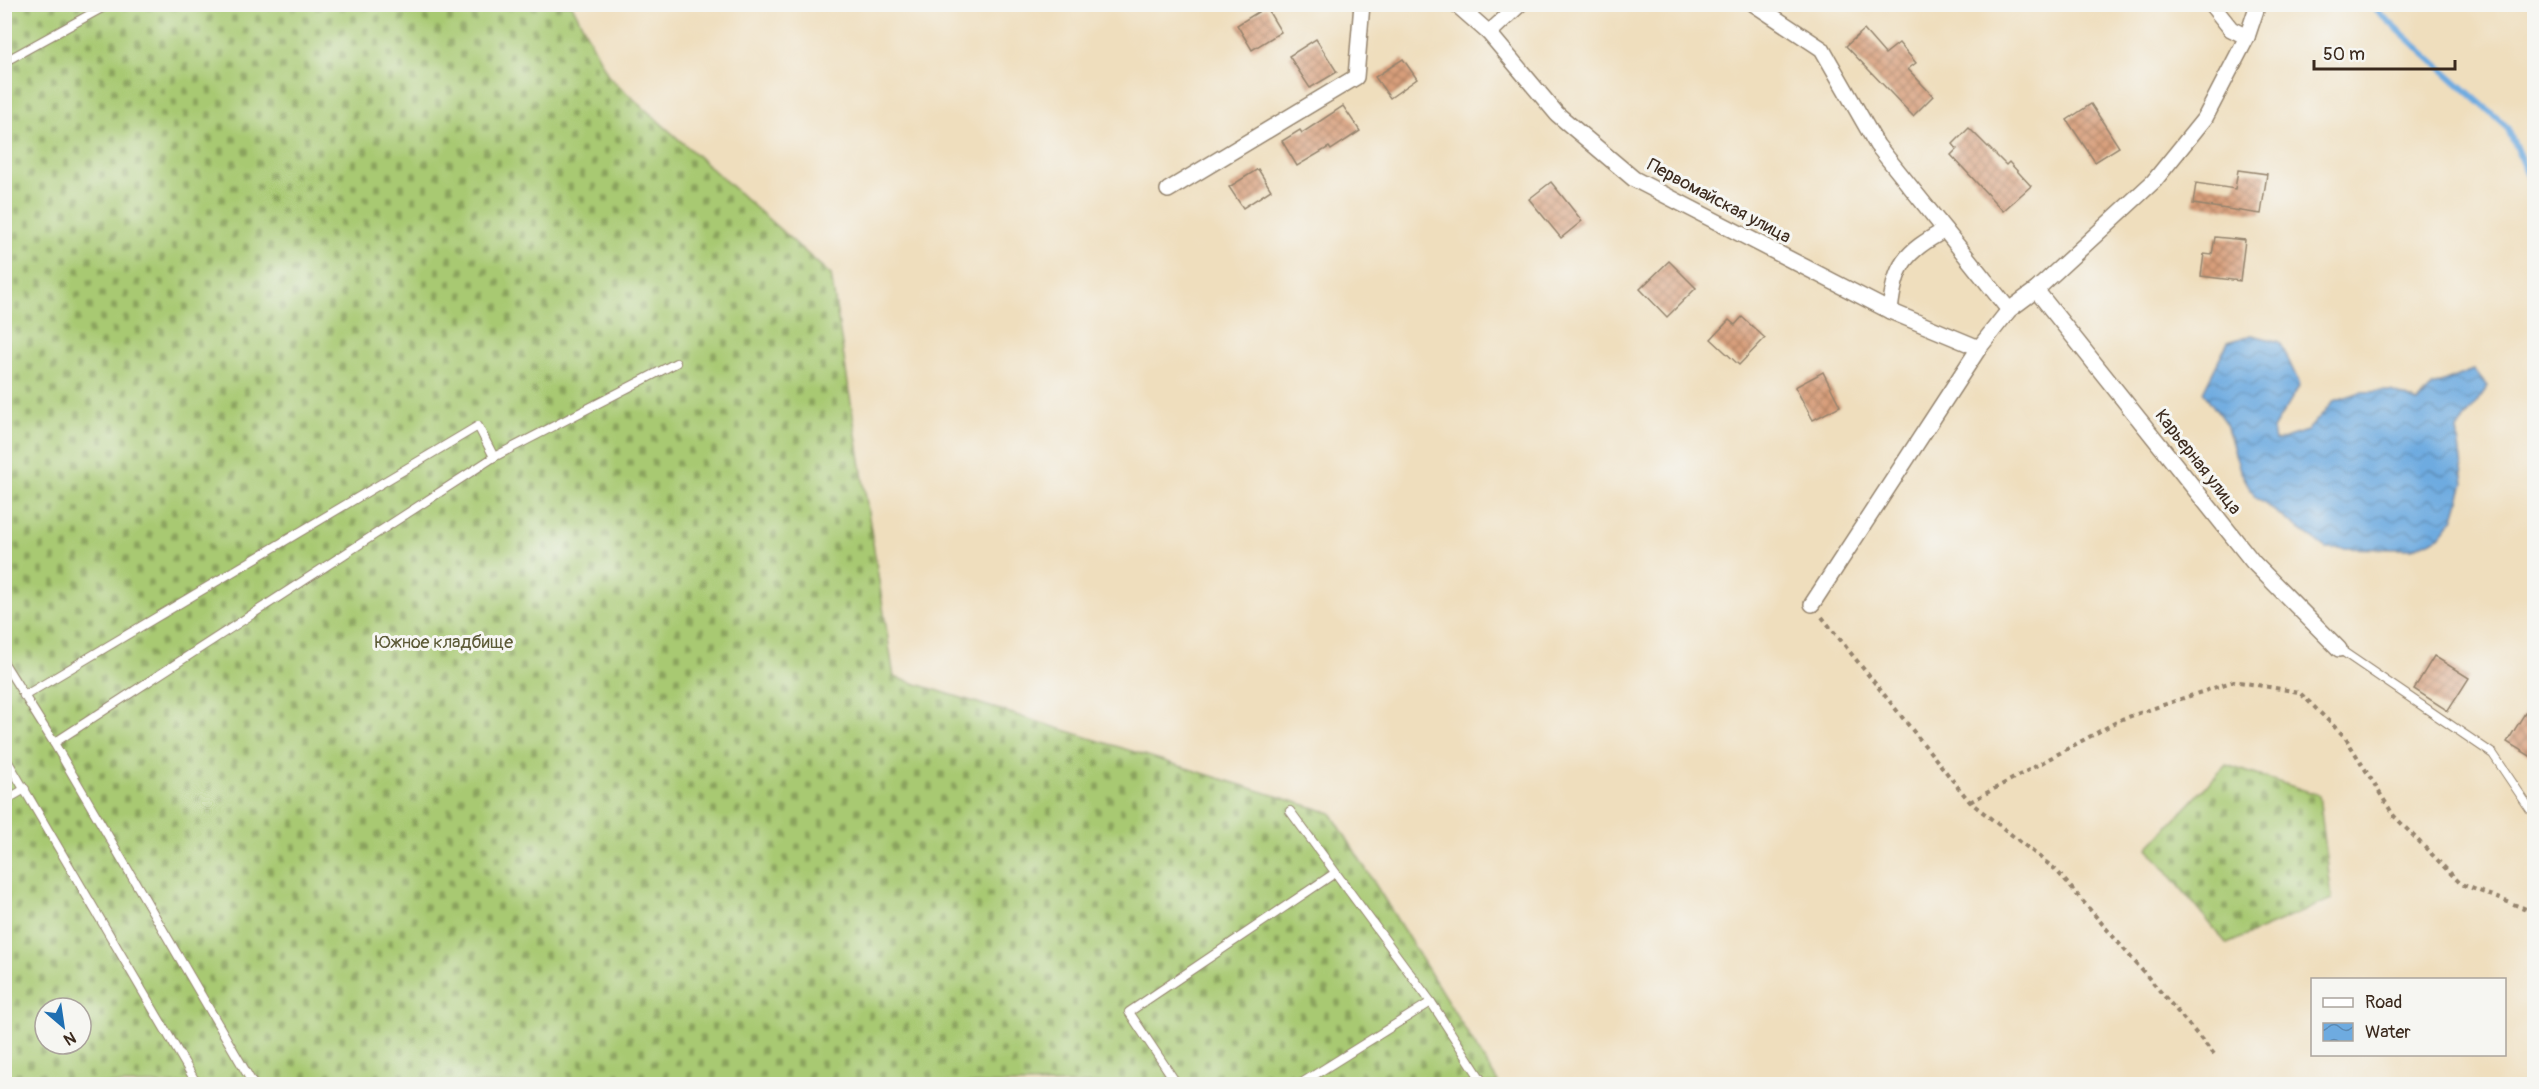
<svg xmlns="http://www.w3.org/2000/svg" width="2539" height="1089" font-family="Pangolin,sans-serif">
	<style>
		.cemetery { fill: url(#cemetery-stones); stroke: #727a48; stroke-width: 1.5; fill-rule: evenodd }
		.water { fill: url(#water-waves); stroke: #546a7f; stroke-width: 1.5 }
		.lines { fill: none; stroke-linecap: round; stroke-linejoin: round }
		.stream { stroke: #6eabe0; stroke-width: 6 }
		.building { fill: url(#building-cross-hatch) }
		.service-casing { stroke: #95846e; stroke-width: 10 }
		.minor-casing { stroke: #95846e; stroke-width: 18 }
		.path { stroke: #95846e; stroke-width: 4; stroke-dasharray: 4.5 4.5; stroke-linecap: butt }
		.service { stroke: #fff; stroke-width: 8 }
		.minor { stroke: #fff; stroke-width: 15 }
		.labels { text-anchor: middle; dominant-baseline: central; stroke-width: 6; stroke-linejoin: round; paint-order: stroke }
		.street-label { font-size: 18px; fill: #3b2a1e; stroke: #f6f6f2 }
		.park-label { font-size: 18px; fill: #5c5a37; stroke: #f6f6f2 }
	</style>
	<defs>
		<pattern id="cemetery-stones" width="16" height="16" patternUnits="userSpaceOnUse" patternTransform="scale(1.5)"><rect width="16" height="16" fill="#a8c972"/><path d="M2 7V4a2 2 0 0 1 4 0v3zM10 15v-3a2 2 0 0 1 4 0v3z" fill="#8aa35d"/></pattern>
		<pattern id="water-waves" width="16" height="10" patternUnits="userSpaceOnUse" patternTransform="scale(1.5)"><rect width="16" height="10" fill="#6eabe0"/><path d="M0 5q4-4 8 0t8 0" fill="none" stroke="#5c8bb5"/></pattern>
		<pattern id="building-cross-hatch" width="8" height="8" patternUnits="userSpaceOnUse" patternTransform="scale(1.5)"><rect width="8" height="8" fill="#d89f7b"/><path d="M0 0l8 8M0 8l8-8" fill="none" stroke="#b08264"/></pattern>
	</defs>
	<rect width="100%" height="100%" fill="#f6f6f2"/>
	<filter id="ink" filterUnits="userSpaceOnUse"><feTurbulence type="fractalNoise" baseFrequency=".0167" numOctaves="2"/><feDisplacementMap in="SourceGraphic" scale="12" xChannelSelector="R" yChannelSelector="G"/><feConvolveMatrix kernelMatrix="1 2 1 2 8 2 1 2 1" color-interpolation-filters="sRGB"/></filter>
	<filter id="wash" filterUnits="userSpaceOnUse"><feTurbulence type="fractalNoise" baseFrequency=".008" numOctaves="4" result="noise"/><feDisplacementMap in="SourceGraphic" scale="24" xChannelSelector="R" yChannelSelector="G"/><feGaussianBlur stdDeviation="1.35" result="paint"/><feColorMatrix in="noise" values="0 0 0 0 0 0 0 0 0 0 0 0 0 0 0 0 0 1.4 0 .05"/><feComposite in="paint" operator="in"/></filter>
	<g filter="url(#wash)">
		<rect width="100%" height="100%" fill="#efdebd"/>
		<g class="cemetery">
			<path d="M 5,4 L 572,5 L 609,77 L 831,275 L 894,677 L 1331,813 L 1499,1084 L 5,1084 ZM 45,1008 L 81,1008 L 81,1044 L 45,1044 Z"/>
			<polygon points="2226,765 2319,795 2332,899 2227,944 2148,848"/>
		</g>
		<polygon class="water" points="2252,335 2280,342 2300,385 2273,429 2275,441 2307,431 2334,401 2361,392 2391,391 2418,402 2433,386 2474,370 2488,386 2457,430 2464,483 2454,518 2440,536 2412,549 2326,548 2255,497 2240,470 2226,424 2203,392 2228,342"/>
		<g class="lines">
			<polyline class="stream" points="2369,4 2507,127 2534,189"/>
		</g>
		<g id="blocks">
			<g class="building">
				<polygon points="1266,7 1281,32 1252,50 1237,25"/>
				<polygon points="1864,30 1885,54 1899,43 1916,63 1908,69 1933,96 1913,116 1846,46"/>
				<polygon points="1316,39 1337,72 1310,88 1289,56"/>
				<polygon points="1403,59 1417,79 1390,98 1375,77"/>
				<polygon points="2091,104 2119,147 2095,162 2067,120"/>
				<polygon points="1343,106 1360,131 1331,150 1329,147 1297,166 1282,141 1300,130 1302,133"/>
				<polygon points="1969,128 2006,165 2009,162 2031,186 2003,211 1951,155 1957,149 1953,144"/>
				<polygon points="1258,169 1271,190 1243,208 1229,187"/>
				<polygon points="2238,170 2267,174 2261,214 2193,204 2196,183 2235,189"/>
				<polygon points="1551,182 1582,221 1561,238 1529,199"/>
				<polygon points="2215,237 2245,240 2240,281 2201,276 2204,254 2212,255"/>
				<polygon points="1669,261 1696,288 1667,317 1640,289"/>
				<polygon points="1742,317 1765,338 1739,365 1711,339 1729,320 1735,325"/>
				<polygon points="1823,372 1840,406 1813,420 1795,387"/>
				<polygon points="2434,656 2469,678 2448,711 2414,689"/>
				<polygon points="2525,713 2535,718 2535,759 2507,742"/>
			</g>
		</g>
	</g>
	<g filter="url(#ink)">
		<use href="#blocks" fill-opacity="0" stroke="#95846e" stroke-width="1.5"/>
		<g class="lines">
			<g class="service-casing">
				<g id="service">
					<polyline points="4,62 109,4"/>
					<polyline points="494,457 676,363"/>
					<polyline points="2339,649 2493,754 2530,809 2534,812"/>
					<polyline points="4,663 54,743 253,1084"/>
					<polyline points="24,696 478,426 494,457 54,743"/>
					<polyline points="4,755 197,1084"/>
					<polyline points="4,801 25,789"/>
					<polyline points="1290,811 1431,1002 1484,1084"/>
					<polyline points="1177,1084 1129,1012 1335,873"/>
					<polyline points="1300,1084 1431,1002"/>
				</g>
			</g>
			<g class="minor-casing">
				<g id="minor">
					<polyline points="1456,4 1489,33 1557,114 1634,179 1890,311 1979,348"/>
					<polyline points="1754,4 1822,49 1877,145 2009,310"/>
					<polyline points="2211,4 2231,29 2247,37"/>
					<polyline points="1489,33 1520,4"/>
					<polyline points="1168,190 1356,77 1362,4"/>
					<polyline points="2036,290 2253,562 2339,649"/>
					<path d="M 1890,311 C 1895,264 1904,253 1945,230"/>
					<polyline points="1812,604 1979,348 2009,310 2036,290 2154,181 2205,118 2247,37 2258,4"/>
				</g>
			</g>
			<g class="path">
				<polyline points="1822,617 1970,802 2056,870 2214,1054"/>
				<polyline points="1970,802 2122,719 2234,681 2299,692 2345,737 2394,816 2461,884 2534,912"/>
			</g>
			<use href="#service" class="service"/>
			<use href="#minor" class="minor"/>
		</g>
	</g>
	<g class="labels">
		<g class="street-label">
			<text transform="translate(1719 201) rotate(28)">Первомайская улица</text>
			<text transform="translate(2198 462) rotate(52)">Карьерная улица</text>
		</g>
		<g class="park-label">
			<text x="444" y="642">Южное кладбище</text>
		</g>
	</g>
	<rect width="2539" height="1089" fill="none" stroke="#f6f6f2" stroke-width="24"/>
	<rect x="2311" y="978" width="195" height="78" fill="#f6f6f2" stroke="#aba49d" stroke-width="1.5"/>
	<rect x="2323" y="998" width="30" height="9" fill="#ffffff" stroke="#aba49d" stroke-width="1.5"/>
	<text x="2365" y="1008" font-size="18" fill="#3b2a1e">Road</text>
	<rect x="2323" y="1023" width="30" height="18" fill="url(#water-waves)" stroke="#aba49d" stroke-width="1.5"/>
	<text x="2365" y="1038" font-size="18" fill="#3b2a1e">Water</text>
	<g transform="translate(63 1026) rotate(151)"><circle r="28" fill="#f6f6f2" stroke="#aba49d" stroke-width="1.5"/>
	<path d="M0-4.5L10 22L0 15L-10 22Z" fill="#1f6fb2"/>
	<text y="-9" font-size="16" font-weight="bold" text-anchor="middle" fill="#3b2a1e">N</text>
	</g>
	<path d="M2314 60v9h141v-9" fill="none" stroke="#3b2a1e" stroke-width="3"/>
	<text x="2323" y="60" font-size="18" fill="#3b2a1e" stroke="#f6f6f2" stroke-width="4.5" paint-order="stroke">50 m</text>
</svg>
